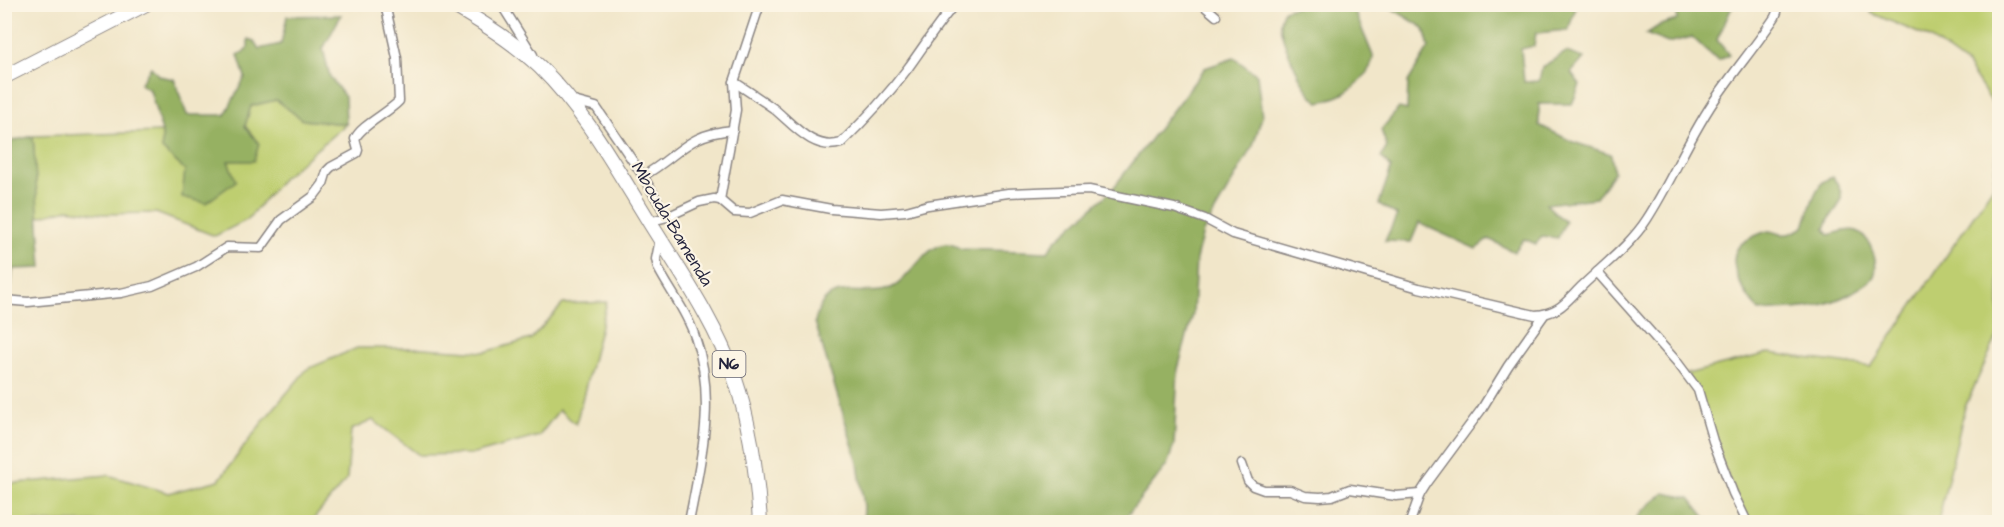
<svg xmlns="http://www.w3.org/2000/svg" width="2004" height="527" font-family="'Architects Daughter',sans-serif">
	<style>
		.green { fill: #bece70; stroke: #707856; stroke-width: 1.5 }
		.forest { fill: #96b162; stroke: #5c6a4e; stroke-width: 1.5 }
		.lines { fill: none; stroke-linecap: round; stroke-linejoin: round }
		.minor-casing { stroke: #8a8482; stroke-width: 11 }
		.trunk-casing { stroke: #8a8482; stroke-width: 16 }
		.minor { stroke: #fff; stroke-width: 8 }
		.trunk { stroke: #fff; stroke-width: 14 }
		.labels { text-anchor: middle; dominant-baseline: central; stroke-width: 4.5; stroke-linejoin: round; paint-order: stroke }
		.shield { fill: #fcf5e5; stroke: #63616e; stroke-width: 1.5 }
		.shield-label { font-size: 16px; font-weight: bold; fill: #22223b }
		.street-label { font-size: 18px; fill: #22223b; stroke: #fcf5e5 }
	</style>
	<rect width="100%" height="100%" fill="#fcf5e5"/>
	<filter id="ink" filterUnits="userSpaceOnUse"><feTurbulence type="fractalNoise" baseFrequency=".0167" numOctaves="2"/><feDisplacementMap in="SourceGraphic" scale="12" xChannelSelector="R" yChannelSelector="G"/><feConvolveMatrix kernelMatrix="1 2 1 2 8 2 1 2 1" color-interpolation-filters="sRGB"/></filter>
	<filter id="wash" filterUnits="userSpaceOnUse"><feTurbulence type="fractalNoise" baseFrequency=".008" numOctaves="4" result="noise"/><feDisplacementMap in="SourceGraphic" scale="24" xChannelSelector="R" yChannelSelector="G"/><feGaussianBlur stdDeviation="1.35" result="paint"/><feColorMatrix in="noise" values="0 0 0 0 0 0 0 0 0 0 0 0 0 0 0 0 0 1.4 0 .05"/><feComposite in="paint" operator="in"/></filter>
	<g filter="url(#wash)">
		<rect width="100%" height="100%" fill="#f1e6c9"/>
		<g class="green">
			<polygon points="1870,5 1999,5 1999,113 1967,65 1930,38 1871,13"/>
			<polygon points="276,100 303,120 346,124 283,178 247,220 215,236 156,213 102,214 68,209 38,217 33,136 162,132 162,149 185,170 227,161 259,144 245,126 251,106"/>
			<polygon points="1999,139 1999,332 1965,407 1938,522 1746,522 1687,374 1769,353 1871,367 1993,187"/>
			<polygon points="607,302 576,424 559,410 539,436 474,454 419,455 373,420 351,430 347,479 311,522 5,522 5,484 108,475 169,493 219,480 264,420 307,369 357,348 423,348 485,352 531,339 563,304"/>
		</g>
		<g class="forest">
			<path d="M 1301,5 L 1352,5 L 1373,56 C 1373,71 1356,86 1343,94 C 1336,98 1326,100 1319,102 C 1304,94 1282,42 1280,24 C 1280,20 1282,14 1284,10 Z"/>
			<polygon points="1386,5 1577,5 1568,30 1536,33 1534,46 1521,49 1524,82 1539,81 1542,67 1566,52 1584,58 1571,73 1580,85 1572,104 1539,104 1539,125 1573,142 1611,154 1614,172 1596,198 1546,204 1565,222 1558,238 1542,236 1536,244 1524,239 1514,252 1489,239 1476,249 1419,223 1411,242 1385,241 1397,215 1379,204 1391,168 1381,157 1387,147 1381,130 1399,108 1407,110 1408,82 1429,47 1424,28"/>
			<polygon points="1677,5 1677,4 1753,5 1750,7 1733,5 1717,40 1729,55 1718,61 1692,37 1668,43 1646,34 1660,25 1677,20"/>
			<polygon points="341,15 323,49 330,77 345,97 346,124 303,120 276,100 251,106 245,126 259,144 254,161 228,161 236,181 206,203 182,197 185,170 162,149 162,132 150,90 140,84 151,67 159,76 174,79 187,115 225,115 245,77 238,55 248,49 248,39 254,41 259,49 281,44 287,16"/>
			<path d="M 1234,58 L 1257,75 L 1262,117 L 1253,146 L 1203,232 L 1196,259 L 1193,314 L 1178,369 L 1174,445 L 1167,465 L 1122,522 L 863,522 L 864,507 L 858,463 L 815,322 C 825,271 867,303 895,286 C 911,276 928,242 949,244 C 953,244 958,248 962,249 L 1048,252 L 1055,241 L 1111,191 L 1205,68 Z"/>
			<polygon points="33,136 42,268 13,269 11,285 4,283 5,154 10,154 11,141"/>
			<path d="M 1833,177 C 1853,207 1832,204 1825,229 L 1829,235 C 1837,233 1848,228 1857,231 C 1870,236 1882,268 1872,279 C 1867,284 1859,288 1853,292 C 1822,310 1793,309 1759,311 C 1745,294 1718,256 1747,240 C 1753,237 1761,232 1769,231 C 1773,231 1778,234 1782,234 C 1790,235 1796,231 1804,227 C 1810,211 1814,180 1833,177 Z"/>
			<polygon points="1664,493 1690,498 1709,522 1634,522 1642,511"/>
		</g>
	</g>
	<g filter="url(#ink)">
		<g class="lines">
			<g class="minor-casing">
				<g id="minor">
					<polyline points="501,4 533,55"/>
					<polyline points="1202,4 1216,16"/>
					<path d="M 734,82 C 747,90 760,99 773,108 C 792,123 813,152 841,143 C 865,120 888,95 908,68 C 924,46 937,25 955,4"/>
					<polyline points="570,100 596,107 643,176 667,217"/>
					<path d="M 643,176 C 680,155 686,134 733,130"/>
					<polyline points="720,200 736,110 734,82 760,4"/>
					<path d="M 649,222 L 667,217 L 699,202 L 714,199 L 720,200 L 734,212 L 750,213 L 782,200 L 831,209 L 881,213 L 906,211 L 928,205 L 1008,193 L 1089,190 L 1174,208 L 1205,219 L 1233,234 L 1419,288 L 1535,315 C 1560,314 1567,300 1583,285 C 1605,264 1631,244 1647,219 C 1673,179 1690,134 1718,95 C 1736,69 1757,44 1775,17 L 1777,12 L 1776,4"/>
					<path d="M 660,239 L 656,259 L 658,268 C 670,291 687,312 695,337 C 717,398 701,460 689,522"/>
					<polyline points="1597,272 1677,362 1698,390 1713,441 1733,493 1747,522"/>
					<path d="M 4,300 L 28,302 L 121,293 L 152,286 L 196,267 L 227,247 L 261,248 L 281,220 L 314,196 L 323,184 L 327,171 L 331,167 L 357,153 L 358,150 L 355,139 C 360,126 388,113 399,101 L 397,58 L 385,4"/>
					<polyline points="1242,464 1248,481 1253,486 1264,490 1290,490 1305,496 1320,497 1332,496 1350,489 1396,496 1420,494"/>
					<polyline points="1410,522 1420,494 1427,483 1481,410 1508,366 1544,315"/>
				</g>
			</g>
			<g class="trunk-casing">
				<g id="trunk">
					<path d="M 451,4 C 482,22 514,42 540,67 C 586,112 617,170 650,223 C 681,273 716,323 735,379 C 751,426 757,473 760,522"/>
					<polyline points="4,77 146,4"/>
				</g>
			</g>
			<use href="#minor" class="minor"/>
			<use href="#trunk" class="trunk"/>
		</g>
	</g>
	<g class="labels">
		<rect class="shield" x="712.5" y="351" width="33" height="26" rx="4.5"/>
		<g class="shield-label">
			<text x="729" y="364">N6</text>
		</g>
		<g class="street-label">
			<text transform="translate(672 224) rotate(59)">Mbouda-Bamenda</text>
		</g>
	</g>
	<rect width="2004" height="527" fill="none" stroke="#fcf5e5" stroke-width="24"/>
</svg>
